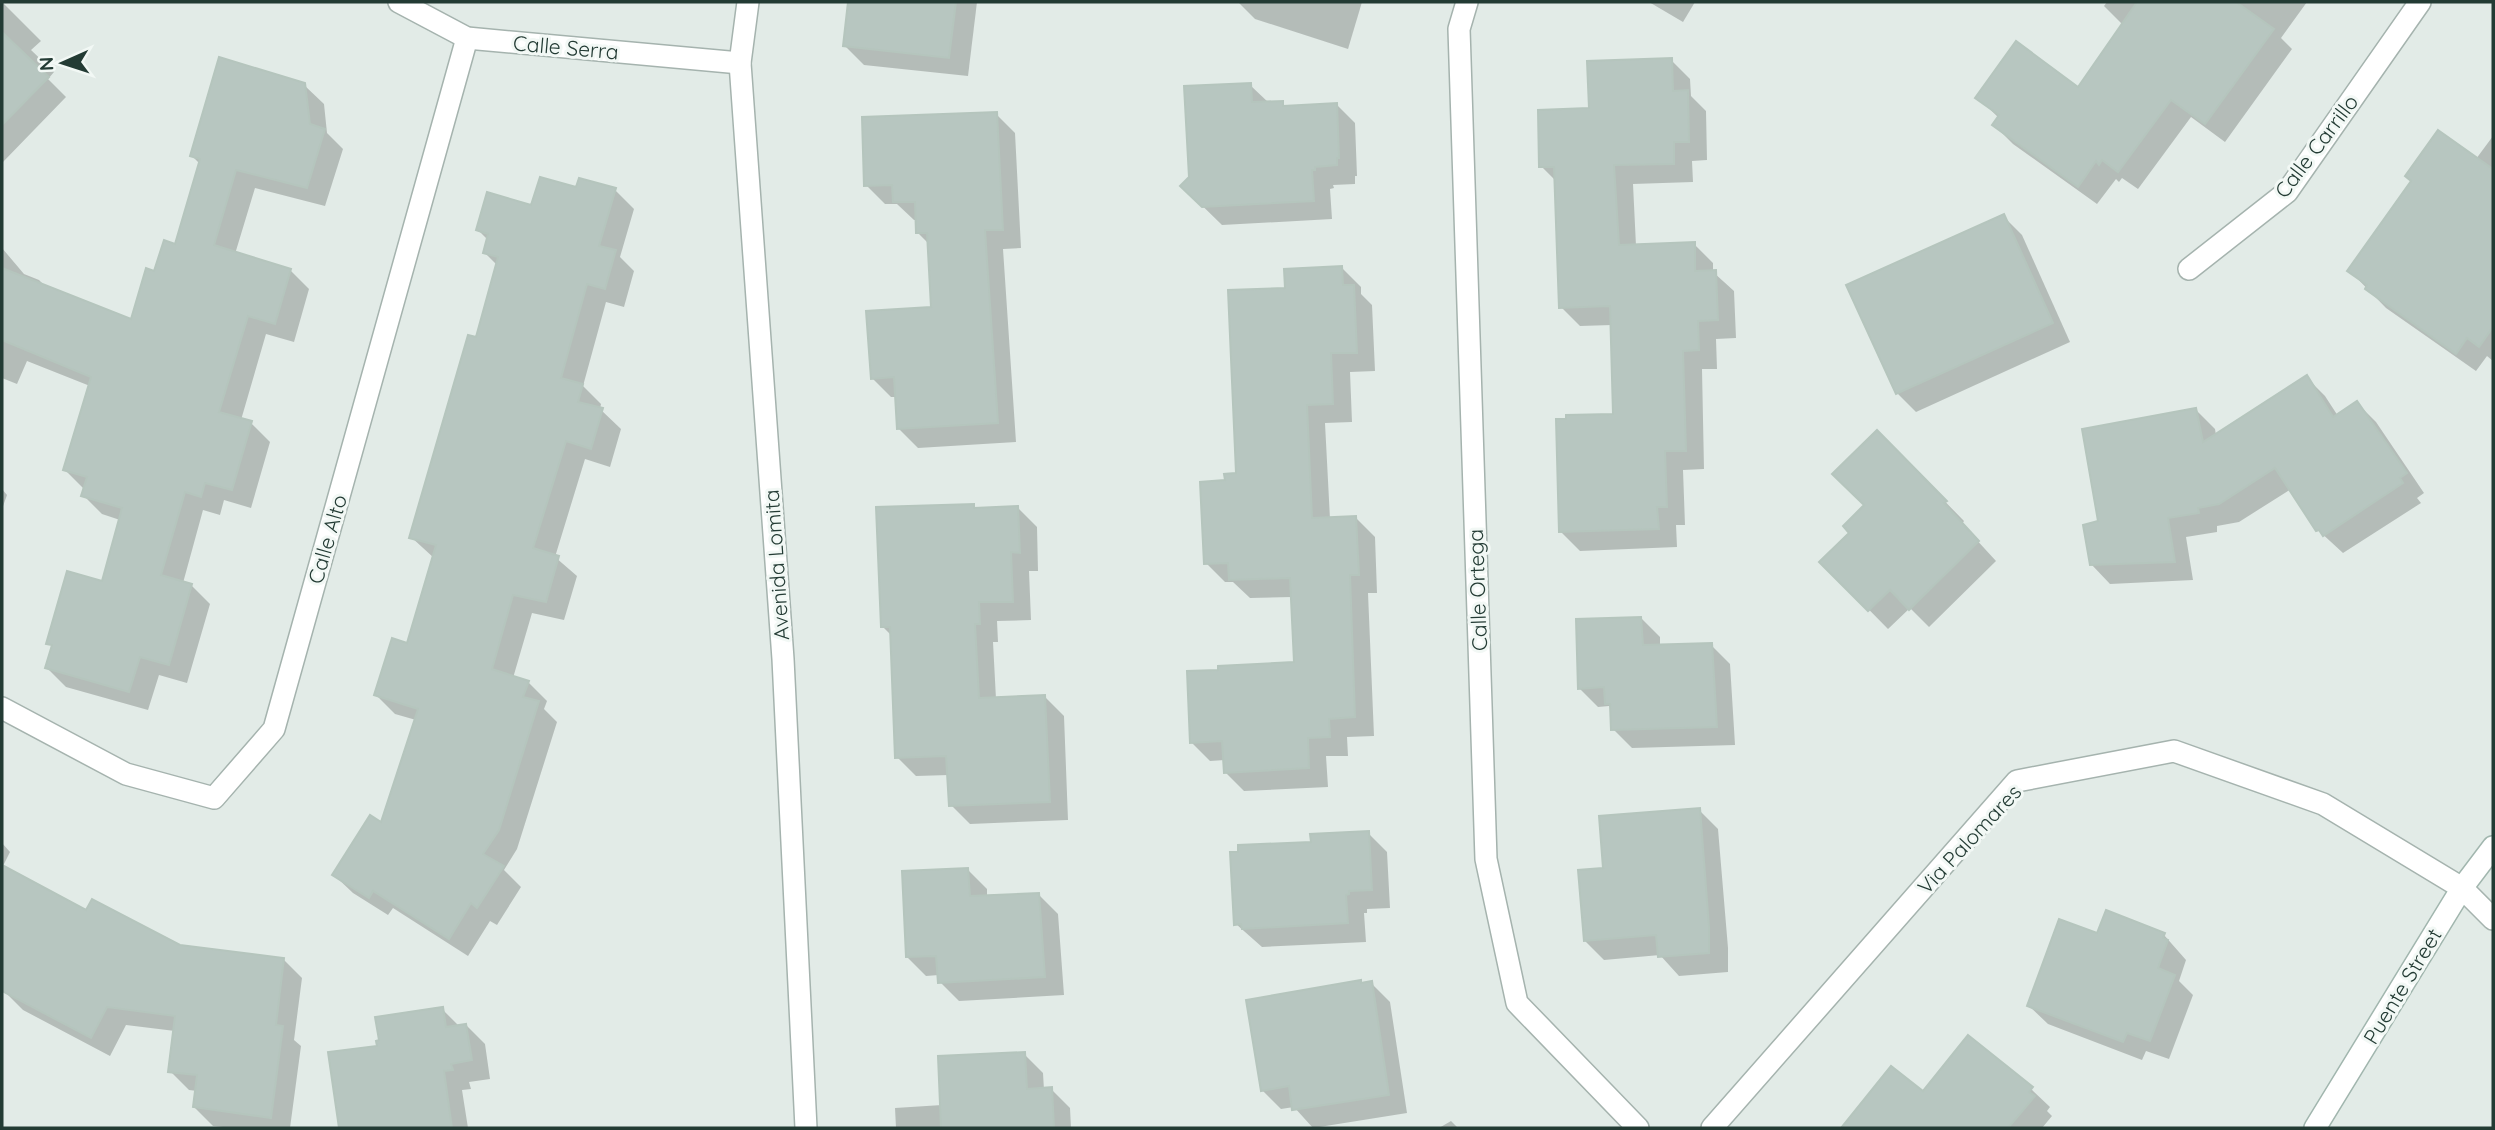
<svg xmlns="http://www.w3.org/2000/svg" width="2495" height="1130" font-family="Quicksand,sans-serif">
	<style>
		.shadow { fill: #0003 }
		.building { fill: #b7c6c0; stroke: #b5c5bd; stroke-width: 2 }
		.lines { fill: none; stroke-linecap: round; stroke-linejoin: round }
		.street-casing { stroke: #a5b3ae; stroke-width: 24 }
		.secondary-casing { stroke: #a1b6ae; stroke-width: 24 }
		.street { stroke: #fff; stroke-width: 21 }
		.secondary { stroke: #fff; stroke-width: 21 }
		.labels { text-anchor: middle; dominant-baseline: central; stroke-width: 6; stroke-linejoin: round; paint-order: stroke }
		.street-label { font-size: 21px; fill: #233b34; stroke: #f2f8f5 }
	</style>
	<rect width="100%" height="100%" fill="#e2ebe7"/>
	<g class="shadow">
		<polygon points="2,2 41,41 31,50 54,72 48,79 66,97 2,163"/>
		<polygon points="850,2 977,2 968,76 864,65 845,46"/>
		<polygon points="1238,2 1362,2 1348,49 1255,19"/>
		<polygon points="1649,2 1695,2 1683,22"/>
		<polygon points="2107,2 2307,2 2281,38 2292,49 2225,142 2191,117 2138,189 2122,178 2119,182 2116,179 2097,204 2013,144 1994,125 1999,118 1977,97 2078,89 2123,25 2104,6"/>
		<polygon points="1671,60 1690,79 1691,96 1706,111 1707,160 1692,161 1693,182 1633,184 1636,246 1694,244 1713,263 1713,272 1734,291 1736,338 1716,339 1717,369 1702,369 1704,469 1683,470 1685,525 1676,525 1677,547 1580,551 1561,532 1568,421 1615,415 1612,325 1580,326 1561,307 1556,181 1541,166 1591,110"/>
		<polygon points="304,85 324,104 327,133 343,149 325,206 255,188 235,254 290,270 309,289 294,342 266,334 241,420 251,423 270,442 251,508 224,500 220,515 203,510 183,583 191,585 210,604 187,683 159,675 148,710 66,687 47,668 53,647 48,643 103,583 120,520 102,514 83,495 85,490 65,470 90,386 27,361 17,384 2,378 2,248 24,274 39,280 47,288 132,321 156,274 176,246 200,164 192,156"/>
		<polygon points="1250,85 1269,103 1282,103 1286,107 1336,104 1355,123 1357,176 1355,176 1355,184 1333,185 1334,188 1330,189 1332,219 1222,225 1182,186 1191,178"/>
		<polygon points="996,114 1015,133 1021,248 1003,249 1016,442 918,448 899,429 897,397 891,397 872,378 933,309 929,244 918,233 917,220 914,220 897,204 885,204 866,185"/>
		<polygon points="2493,136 2493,361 2487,356 2476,371 2386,308 2350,271 2476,159"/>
		<polygon points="577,189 615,190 634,209 620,257 634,271 624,307 606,302 583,386 601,404 600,409 621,429 610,467 585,459 555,557 577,576 564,620 532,613 513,678 528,682 547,701 544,709 557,722 517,849 504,870 521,887 497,925 490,921 468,956 393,908 388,915 353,893 334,875 382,825 416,720 395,714 376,695 408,645 434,558 411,537 477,339 497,265 485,253 488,240 478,230"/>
		<polygon points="2003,216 2022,235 2070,342 1916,412 1897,393"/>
		<polygon points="1342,268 1361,287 1361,294 1372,305 1375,371 1350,372 1352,422 1325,423 1330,519 1356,518 1375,537 1377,593 1368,593 1374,736 1347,737 1348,756 1326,756 1328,787 1244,791 1225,772 1225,760 1210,761 1191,742 1296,664 1292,597 1250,598 1233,582 1225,582 1206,563 1226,482 1238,475 1287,289"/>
		<polygon points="2306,377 2325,396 2338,416 2357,403 2376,422 2424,493 2417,498 2421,503 2343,553 2318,530 2291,489 2239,522 2217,526 2217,532 2186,537 2193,580 2110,584 2091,564 2100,522 2196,410 2215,429 2216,435"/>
		<polygon points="1877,432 1964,521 1962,524 1996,561 1929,627 1910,608 1888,629 1822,562 1852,533 1867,505"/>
		<polygon points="2,489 7,495 2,509"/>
		<polygon points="973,505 977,510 1018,508 1037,527 1038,571 1029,571 1031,620 997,621 998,642 993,642 996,699 1045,697 1064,716 1068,820 970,824 951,805 949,775 916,776 897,757 892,636 883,627"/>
		<polygon points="1641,618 1660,637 1660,647 1711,645 1730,664 1735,745 1632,748 1613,729 1612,709 1609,706 1598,707 1579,688"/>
		<polygon points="1699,810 1718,829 1728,948 1728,972 1679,976 1660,955 1604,960 1585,941 1605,870"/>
		<polygon points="1368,833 1387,852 1390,908 1367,909 1367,913 1364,913 1366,942 1262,947 1236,924 1313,843"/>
		<polygon points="2,843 10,852 2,868 86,913 180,946 283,959 302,978 294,1040 301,1046 290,1128 232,1128 213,1126 194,1107 197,1091 189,1090 170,1071 175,1031 126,1025 110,1056 23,1010 4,991 10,978 2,974"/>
		<polygon points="968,870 987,889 987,897 1039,895 1058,914 1064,995 959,1001 940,982 939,975 926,976 907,957"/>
		<polygon points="2164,935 2186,960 2179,981 2193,995 2169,1059 2146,1051 2142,1060 2048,1024 2029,1006 2098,936"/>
		<polygon points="1360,982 1363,984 1371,983 1390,1002 1407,1113 1313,1128 1294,1107 1281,1109 1262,1090"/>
		<polygon points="442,1009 459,1026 466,1025 485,1044 490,1079 469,1082 471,1089 462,1090 468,1128 341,1128 330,1054 379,1047"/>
		<polygon points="1024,1054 1043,1073 1044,1090 1051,1089 1070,1108 1071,1128 896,1128 895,1108 942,1105"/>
		<polygon points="1891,1068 1924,1093 2031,1089 2050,1107 2047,1111 2052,1116 2042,1128 1842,1128"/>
		<polygon points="1451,1121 1458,1128 1439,1128"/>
	</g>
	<g class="building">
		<polygon points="848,2 956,2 949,58 843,46"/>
		<polygon points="2137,2 2236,2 2274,29 2205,124 2171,100 2118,172 2102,160 2099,165 2096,161 2078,187 1992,125 1999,115 1975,98 2016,41 2078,87"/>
		<polygon points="2,32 49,77 2,125"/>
		<polygon points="219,57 305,83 310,124 325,129 307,188 236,170 214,245 291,269 275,324 248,316 219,412 252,421 232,490 205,483 201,497 185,492 161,575 192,584 169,665 140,657 129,692 45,668 52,645 46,644 67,571 102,581 122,508 81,496 87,477 63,470 91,377 2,340 2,268 131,319 146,268 154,271 164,240 175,244 200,159 190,156"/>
		<polygon points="1672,58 1673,91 1688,90 1689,142 1674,142 1674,164 1614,165 1619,245 1695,242 1695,271 1716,270 1718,320 1698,321 1699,350 1683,351 1686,451 1665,451 1667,507 1657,507 1659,529 1559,532 1556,419 1566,419 1566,415 1613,414 1610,306 1559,308 1554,167 1539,167 1538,110 1589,108 1587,61"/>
		<polygon points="1251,83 1252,102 1283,101 1283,106 1337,103 1339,158 1337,158 1337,165 1315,167 1315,170 1312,170 1314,201 1202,207 1180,186 1189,177 1184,86"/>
		<polygon points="997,112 1003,230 985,230 998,423 897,429 894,377 871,379 866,311 931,307 927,233 916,233 915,202 893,202 892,185 864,186 862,117"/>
		<polygon points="2438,130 2493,169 2493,327 2479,347 2467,338 2456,354 2365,289 2367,285 2347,271 2411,181 2405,176"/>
		<polygon points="540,177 576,187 579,178 616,188 599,246 616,250 605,289 587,284 561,378 583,384 578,402 603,408 591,449 566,441 533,548 559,556 546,602 513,595 492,669 529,681 523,697 539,701 499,830 483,854 504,866 477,908 471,903 449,939 373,891 369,898 332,875 370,815 381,822 418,709 374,695 392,638 407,643 436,545 409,538 468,335 476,337 498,257 483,253 488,234 476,230 487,192 531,205"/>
		<polygon points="2004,214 2053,323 1896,394 1846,285"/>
		<polygon points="1342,266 1343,285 1354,285 1357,353 1331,353 1333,404 1307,405 1312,518 1356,516 1359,575 1350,575 1355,717 1329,719 1330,737 1308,738 1309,768 1224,773 1222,741 1190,743 1187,671 1218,670 1218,666 1294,662 1290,578 1229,580 1228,563 1204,564 1200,482 1225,480 1224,474 1236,473 1228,290 1285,288 1284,269"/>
		<polygon points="2307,375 2333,417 2357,401 2407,473 2400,478 2403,483 2323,536 2319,530 2316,531 2275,468 2219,504 2198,508 2199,513 2168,518 2175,562 2090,565 2083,525 2098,521 2082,429 2196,408 2203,442"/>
		<polygon points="1877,430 1947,501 1944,503 1979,541 1909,610 1890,590 1868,611 1819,562 1849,533 1843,526 1864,505 1832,474"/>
		<polygon points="974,504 974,508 1018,506 1020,553 1011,552 1013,602 979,602 980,624 975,624 979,698 1045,695 1050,802 949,806 946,756 895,758 890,627 881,627 876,507"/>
		<polygon points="1641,617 1643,645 1712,643 1717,727 1611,730 1610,704 1605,704 1604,687 1578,689 1576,619"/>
		<polygon points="1700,808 1709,927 1709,953 1658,957 1656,935 1584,941 1578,870 1603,868 1599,816"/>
		<polygon points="1369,831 1372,890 1349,891 1349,894 1346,895 1348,923 1242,929 1241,924 1234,925 1230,852 1238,852 1238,845 1311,842 1310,834"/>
		<polygon points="2,865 86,910 92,899 180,945 284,958 276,1025 283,1026 271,1118 193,1107 197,1075 168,1072 175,1016 107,1007 91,1038 2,991"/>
		<polygon points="968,868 970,896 1039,893 1045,977 938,983 936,956 906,957 902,871"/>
		<polygon points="2106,910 2165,933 2163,938 2168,940 2158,968 2175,975 2150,1041 2127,1033 2123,1042 2027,1006 2059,919 2097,933"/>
		<polygon points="1361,980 1361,983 1372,981 1389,1095 1292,1110 1289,1086 1261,1091 1246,1000"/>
		<polygon points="443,1007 446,1027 466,1024 472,1060 451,1064 453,1070 444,1071 452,1128 339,1128 328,1052 377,1046 376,1041 379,1040 375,1017"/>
		<polygon points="1968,1035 2033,1087 2029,1092 2035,1096 2008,1128 1841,1128 1891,1066 1923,1091"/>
		<polygon points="1025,1052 1027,1089 1052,1087 1054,1128 941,1128 938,1056"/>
	</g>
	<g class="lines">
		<g class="street-casing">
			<g id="street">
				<polyline points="399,2 467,38 740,63"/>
				<polyline points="748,2 740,63 783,659 806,1128"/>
				<polyline points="1467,2 1459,29 1486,859 1517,1003 1638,1128"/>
				<polyline points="2189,269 2287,192 2420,2"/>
				<polyline points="2,708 126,774 214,798 274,729 467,38"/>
				<polyline points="1712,1128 2017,781 2174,751 2323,804 2462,888 2493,919"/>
			</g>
		</g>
		<g class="secondary-casing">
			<polyline id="secondary" points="2315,1128 2462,888 2493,847"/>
		</g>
		<use href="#street" class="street"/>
		<use href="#secondary" class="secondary"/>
	</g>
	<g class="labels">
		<g class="street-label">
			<text transform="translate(566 47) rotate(5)">Calle Serra</text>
			<text transform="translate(2316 146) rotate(-53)">Calle Carrillo</text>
			<text transform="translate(327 539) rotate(-74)">Calle Alto</text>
			<text transform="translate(776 565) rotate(-94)">Avenida Lomita</text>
			<text transform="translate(1477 590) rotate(-92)">Calle Ortega</text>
			<text transform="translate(1969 839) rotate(-47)">Via Palomares</text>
			<text transform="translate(2402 986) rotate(-59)">Puente Street</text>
		</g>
	</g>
	<rect width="2495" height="1130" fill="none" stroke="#233b34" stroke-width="7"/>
	<g transform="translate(63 63) rotate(267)" stroke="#f2f8f5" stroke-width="5" paint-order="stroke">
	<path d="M0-5L12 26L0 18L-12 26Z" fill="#233b34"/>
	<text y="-10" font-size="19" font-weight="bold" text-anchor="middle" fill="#233b34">N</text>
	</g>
</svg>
